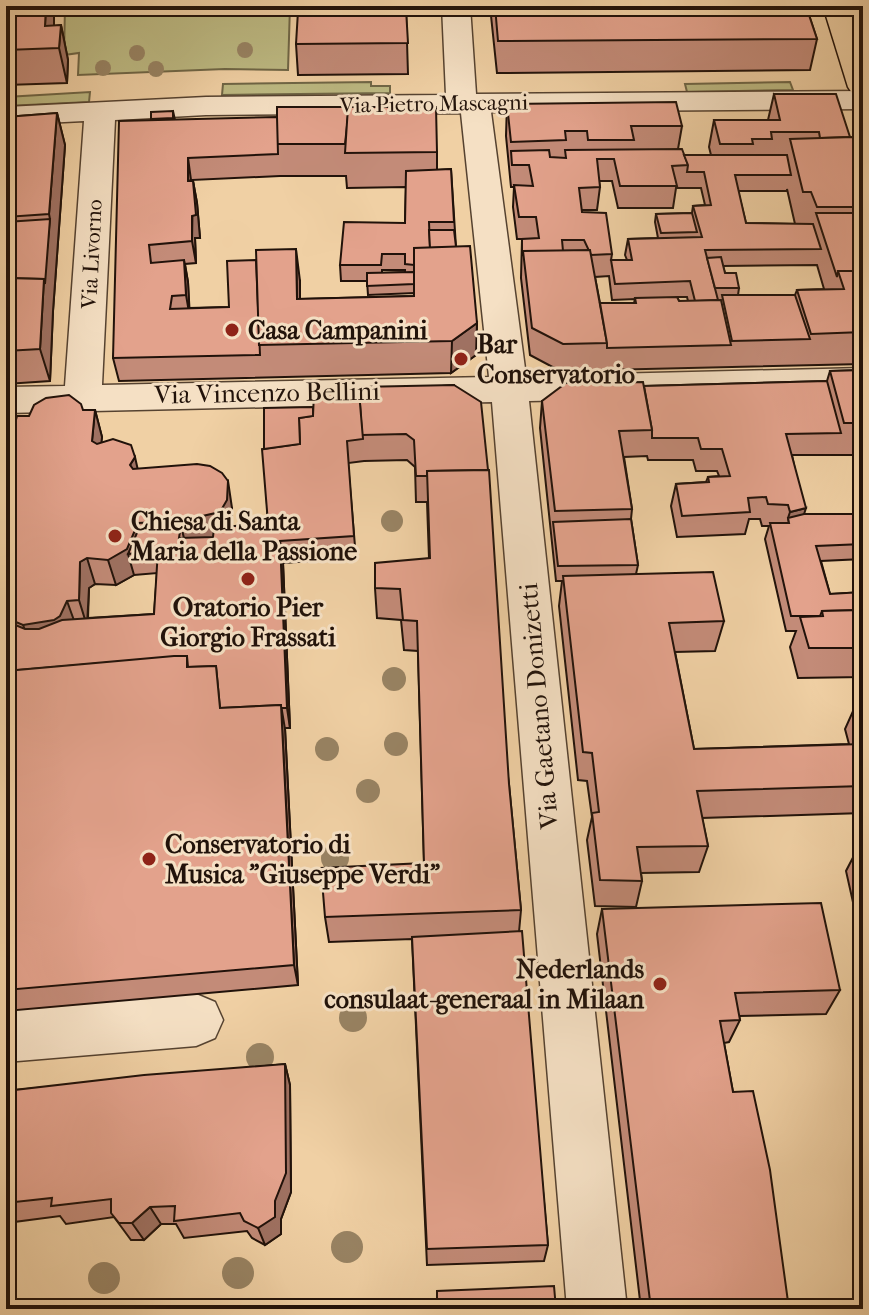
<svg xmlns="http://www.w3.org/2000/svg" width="869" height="1315" font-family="'IM FELL French Canon',serif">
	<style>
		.green { fill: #bdba83; stroke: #6f6646; stroke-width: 2 }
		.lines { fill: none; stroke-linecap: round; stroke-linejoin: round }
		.minor-casing { stroke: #554230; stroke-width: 3 }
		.major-casing { stroke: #21120a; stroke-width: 3 }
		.minor { fill: #f5e0c4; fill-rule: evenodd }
		.major { fill: #f0d0a4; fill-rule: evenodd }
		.tree { fill: #988363 }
		.wall { fill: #c38b78; stroke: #21120a; stroke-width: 2; fill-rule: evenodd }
		.shaded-wall { fill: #9f7162; stroke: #21120a; stroke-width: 2 }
		.building { fill: #e3a28c; stroke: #21120a; stroke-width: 2 }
		.poi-dot { fill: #8f2418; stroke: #f5e0c4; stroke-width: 3 }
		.labels { text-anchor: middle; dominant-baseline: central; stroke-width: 6; stroke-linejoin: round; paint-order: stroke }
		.far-street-label { font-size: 22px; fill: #21120a; stroke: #f5e0c4 }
		.poi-label { font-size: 26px; font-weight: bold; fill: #21120a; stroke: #f5e0c4; text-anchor: start }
		.street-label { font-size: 26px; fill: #21120a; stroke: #f5e0c4 }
	</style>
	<rect width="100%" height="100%" fill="#f0d0a4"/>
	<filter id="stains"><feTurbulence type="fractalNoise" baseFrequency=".0025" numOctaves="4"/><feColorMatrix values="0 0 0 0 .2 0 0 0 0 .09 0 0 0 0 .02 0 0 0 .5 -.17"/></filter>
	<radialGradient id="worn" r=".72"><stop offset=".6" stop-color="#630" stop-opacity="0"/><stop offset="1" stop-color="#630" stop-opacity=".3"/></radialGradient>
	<g class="green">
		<polygon points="65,6 290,6 288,70 225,69 78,75 79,53 64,55"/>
		<polygon points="371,82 371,86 390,86 390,93 222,95 223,84"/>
		<polygon points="790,82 793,90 687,92 685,84"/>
		<polygon points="90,92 89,102 6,106 6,97"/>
	</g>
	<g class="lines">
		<g class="minor-casing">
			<g id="minor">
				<path d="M 442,6 L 470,6 L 476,94 L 863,91 L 863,109 L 491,112 L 526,376 L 863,368 L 863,394 L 529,401 L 627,1309 L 567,1309 L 492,402 L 6,413 L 6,387 L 65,386 L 84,121 L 6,125 L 6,107 L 206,97 L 446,95 ZM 461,113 L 489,377 L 102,385 L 115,120 L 206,115 Z"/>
				<polygon points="196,994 215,1002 223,1020 215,1038 196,1046 6,1062 6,1010"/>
			</g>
		</g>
		<g class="major-casing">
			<polygon id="major" points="823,6 851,6 863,42 863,96 852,93 848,87"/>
		</g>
		<use href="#minor" class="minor"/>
		<use href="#major" class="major"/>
	</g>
	<g class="tree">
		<circle cx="245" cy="50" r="8"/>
		<circle cx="137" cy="53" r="8"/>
		<circle cx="103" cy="68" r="8"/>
		<circle cx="156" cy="69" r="8"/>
		<circle cx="392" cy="521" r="11"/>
		<circle cx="394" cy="679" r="12"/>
		<circle cx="396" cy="744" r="12"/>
		<circle cx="327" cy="749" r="12"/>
		<circle cx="368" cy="791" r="12"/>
		<circle cx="335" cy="858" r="14"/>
		<circle cx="353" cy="1018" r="14"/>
		<circle cx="260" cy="1057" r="14"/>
		<circle cx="347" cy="1247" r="16"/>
		<circle cx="238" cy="1273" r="16"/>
		<circle cx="104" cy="1278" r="16"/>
	</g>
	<g class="wall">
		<polygon points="6,6 54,6 54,26 61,25 68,60 67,83 6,85"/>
		<polygon points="375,6 375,8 406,9 408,74 298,75 296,44 309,11"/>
		<polygon points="490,6 550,6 550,8 575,8 575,6 643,6 644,11 738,10 736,6 806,6 817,39 810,70 497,73"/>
		<path d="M 774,94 L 850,137 L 863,160 L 863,364 L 560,371 L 530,355 L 521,278 L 522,239 L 517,239 L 513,207 L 514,187 L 511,187 L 506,136 L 507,104 L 682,126 L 678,149 L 684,155 L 711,155 L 709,147 L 714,120 L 768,120 ZM 599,181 L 612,181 L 618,208 L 673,208 L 676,188 L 701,188 L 705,205 L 693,206 L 692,213 L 656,214 L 655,222 L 658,238 L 628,239 L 625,255 L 627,260 L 611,260 L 612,254 L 582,212 L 582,210 L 597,210 L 600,187 ZM 787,189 L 795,224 L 746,223 L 738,191 L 787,191 ZM 817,265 L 824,289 L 797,290 L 795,295 L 738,295 L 739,288 L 725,273 L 723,266 ZM 609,276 L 612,300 L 635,299 L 634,303 L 600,303 L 595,277 ZM 677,297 L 687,297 L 688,301 L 679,301 Z"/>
		<path d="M 173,111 L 175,120 L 437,152 L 437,170 L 451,169 L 456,247 L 477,323 L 476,355 L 451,373 L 119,381 L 113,358 L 151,120 ZM 280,176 L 346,176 L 347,188 L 406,187 L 405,223 L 340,265 L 341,281 L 367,281 L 368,295 L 414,293 L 414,296 L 300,299 L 300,281 L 229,307 L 189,308 L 188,282 L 185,264 L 196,263 L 195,238 L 200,238 L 197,203 L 193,181 L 191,180 ZM 382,270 L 405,270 L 405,272 L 382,273 Z"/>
		<polygon points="57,113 65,145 53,311 50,381 6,384 6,117"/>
		<polygon points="863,370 863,455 792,455 804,514 863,514 863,559 821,561 830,594 863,592 863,677 798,678 790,647 796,631 786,631 765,539 769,526 762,526 760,519 749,519 745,534 677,537 671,506 676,484 706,482 708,477 719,476 717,471 696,471 693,460 648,460 647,456 624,457 632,509 631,519 638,565 636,574 724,621 715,651 675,652 694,749 849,744 845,729 858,700 863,700 863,813 702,818 708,846 699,872 641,873 642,881 636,907 595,906 587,840 592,817 587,781 578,780 559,606 562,581 556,581 540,428 542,401 644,386 827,381 830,371"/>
		<path d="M 454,385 L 509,784 L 521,910 L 519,932 L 548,1245 L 544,1261 L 427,1265 L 412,939 L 329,942 L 325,917 L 424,863 L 418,651 L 404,650 L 401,620 L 377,618 L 375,588 L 429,558 L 427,502 L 416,502 L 415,467 L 407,460 L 364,461 L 348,463 L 356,558 L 283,563 L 290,728 L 285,728 L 298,985 L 6,1011 L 6,421 L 14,427 L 29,416 L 83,410 L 95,410 L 102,437 L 101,442 L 138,469 L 232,508 L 231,527 L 268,523 L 264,449 L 313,407 L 359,392 ZM 157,573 L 154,614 L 88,618 L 89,588 L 95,584 L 116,585 L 134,575 Z"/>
		<polygon points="860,844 863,844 863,947 846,871"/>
		<polygon points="602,909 840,990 826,1014 739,1016 740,1020 729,1042 724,1043 733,1092 789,1309 641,1309 597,934"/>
		<polygon points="285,1064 290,1085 291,1192 281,1219 281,1234 265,1245 252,1238 247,1231 184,1238 176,1224 161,1224 144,1240 131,1240 114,1217 66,1224 60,1216 6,1223 6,1091"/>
	</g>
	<g class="shaded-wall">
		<polygon points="46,6 54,6 54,48 45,26"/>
		<polygon points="61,25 68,60 67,83 59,48"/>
		<polygon points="57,113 65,145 53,311 50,381 40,349 44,279 50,219 49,214"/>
		<polygon points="188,158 191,180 188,181"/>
		<polygon points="193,181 197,203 200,238 195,238 196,263 192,241"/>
		<polygon points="296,249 300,281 300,331 297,299"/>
		<polygon points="184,260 188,282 190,318 186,295"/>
		<polygon points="477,323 476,355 451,373 452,341"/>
		<polygon points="95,410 102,437 99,467 92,441"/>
		<polygon points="135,457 141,484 130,465"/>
		<polygon points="228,481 232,508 231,526 225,538 186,547 180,521"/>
		<polygon points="806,508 799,530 789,523 788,518 790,512"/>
		<polygon points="138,523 145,549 128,554 134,575 116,585 108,560"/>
		<polygon points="280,541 283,563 290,728 287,708"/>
		<polygon points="87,558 95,584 89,588 87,626 79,600 80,562"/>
		<polygon points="67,601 76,626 33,650 23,625"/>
		<polygon points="281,705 285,729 298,985 294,965"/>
		<polygon points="285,1064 290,1085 291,1192 281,1219 281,1234 265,1245 258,1228"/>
		<polygon points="150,1207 161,1224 144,1240 132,1223"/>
	</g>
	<g class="building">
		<polygon points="6,6 46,6 45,26 61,25 59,48 6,50"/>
		<polygon points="310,6 373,6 373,8 406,9 408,43 296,44 298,11 309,11"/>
		<polygon points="495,6 550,6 550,8 576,8 576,6 643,6 644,11 753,9 752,6 806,6 817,39 498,41"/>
		<polygon points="774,94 836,94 850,137 820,138 819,132 771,132 772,139 752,139 753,144 720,144 714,120 780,120"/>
		<polygon points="676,102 682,126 631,126 634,140 588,140 587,131 565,131 566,140 511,142 507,104"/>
		<polygon points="277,107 349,107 345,144 277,144"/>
		<polygon points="348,107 436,107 437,152 345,153"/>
		<polygon points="173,111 173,118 151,119 151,112"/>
		<polygon points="57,113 49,214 6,217 6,117"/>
		<polygon points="277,117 278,154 188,158 188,181 193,181 196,215 192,216 192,241 149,245 151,263 184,260 186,295 172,296 170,309 229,307 227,261 256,260 260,355 113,358 119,121"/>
		<polygon points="853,137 863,160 863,207 817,207 811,192 803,192 790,139"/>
		<polygon points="682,149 688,165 672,166 677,186 620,186 614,159 597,159 600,187 579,188 582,212 606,213 612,254 591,255 584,240 562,240 563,251 523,251 522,256 522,239 539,238 536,217 519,217 514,185 533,186 529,165 512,165 511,151 549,150 550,157 566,158 565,150"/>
		<polygon points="684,155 787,155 791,175 735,175 746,223 813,224 821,249 705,250 718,300 695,301 690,281 615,284 611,260 632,260 628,239 702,237 693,206 711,205 704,172 687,172 688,165"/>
		<polygon points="451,169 454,222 429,222 430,248 414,248 414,265 405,264 405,254 382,254 381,265 340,265 344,222 405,223 406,171"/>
		<polygon points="692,213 697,232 661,233 656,214"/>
		<polygon points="816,213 863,213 863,271 838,271 837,277"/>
		<polygon points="50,219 45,284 44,279 6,278 6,222"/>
		<polygon points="429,230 454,230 456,247 430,248"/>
		<polygon points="470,246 477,323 452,341 259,345 256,250 296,249 297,299 414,296 414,248"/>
		<polygon points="590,250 607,343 563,344 532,328 523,251"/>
		<polygon points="721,257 725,273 736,273 739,288 715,288 707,258"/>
		<polygon points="838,271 863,271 863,332 811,334 797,290 844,289"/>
		<polygon points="414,272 414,284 367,286 367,273"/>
		<polygon points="6,278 44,279 40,349 6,351"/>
		<polygon points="722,295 795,295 810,339 732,341"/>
		<polygon points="677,297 679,301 721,300 731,345 607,348 607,343 600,303 636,303 635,298"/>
		<polygon points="863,370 863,423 844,423 830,371"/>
		<polygon points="827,381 841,433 786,434 806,508 790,512 788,505 768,504 766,497 748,498 750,512 682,516 676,484 709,482 708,477 730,476 722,449 701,449 698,438 652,438 652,430 644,386"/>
		<polygon points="643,382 652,430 619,431 632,509 555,511 542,401 566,383"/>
		<polygon points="454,385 481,402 488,470 427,471 427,476 416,476 414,440 406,434 362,435 359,387"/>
		<polygon points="359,392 363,439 347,441 354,536 280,541 287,708 281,708 281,705 220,708 216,666 188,667 187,656 6,671 6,625 13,624 25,629 39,629 62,620 154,614 158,550 128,554 139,528 181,525 179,538 213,537 214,528 268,523 262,449 300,444 299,418 313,416 314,393"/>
		<polygon points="69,395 81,404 83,410 95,410 92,441 97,444 113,439 131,445 135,457 130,465 133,469 197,464 210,466 222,473 228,481 227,500 220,512 180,521 138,523 127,549 108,560 87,558 80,562 79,600 67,601 60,616 54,620 23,625 11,620 7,605 6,605 6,421 12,422 14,427 17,416 29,416 34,405 46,398"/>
		<polygon points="313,407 313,416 299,418 300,444 264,449 264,408"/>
		<polygon points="489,470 509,784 521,910 325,917 321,868 424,863 417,621 403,620 400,589 375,588 375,563 430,558 427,471"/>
		<polygon points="804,514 863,514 863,544 816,546 830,594 863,592 863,610 822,611 820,616 791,616 770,523 789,523 788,518"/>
		<polygon points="631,519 638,565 558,566 553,522"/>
		<polygon points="713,572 724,621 669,623 694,749 863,744 863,786 697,791 708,846 637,847 642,881 600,880 592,813 599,812 592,753 583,752 563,576"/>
		<polygon points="863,610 863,648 809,648 800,617 823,616 822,611"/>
		<polygon points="174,656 187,656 187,667 216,666 220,708 281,705 294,965 6,990 6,671"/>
		<polygon points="858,700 863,700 863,718"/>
		<polygon points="860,844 863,844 863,859"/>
		<polygon points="821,903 840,990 735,993 740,1020 720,1021 733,1092 753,1091 770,1170 789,1309 651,1309 602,909"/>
		<polygon points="522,931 548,1245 427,1249 412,937"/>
		<polygon points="285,1064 286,1173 275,1201 275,1217 258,1228 244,1221 240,1213 174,1221 175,1206 150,1207 132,1223 119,1223 111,1213 111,1199 51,1206 52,1198 6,1203 6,1091 144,1075"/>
		<polygon points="554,1286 556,1309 437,1309 437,1291"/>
	</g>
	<g class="poi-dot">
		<circle cx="232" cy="330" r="8"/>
		<circle cx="461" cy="359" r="8"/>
		<circle cx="115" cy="536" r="8"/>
		<circle cx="248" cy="579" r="8"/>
		<circle cx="149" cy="859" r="8"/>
		<circle cx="660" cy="984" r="8"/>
	</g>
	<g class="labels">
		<g class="far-street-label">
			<text transform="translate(434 104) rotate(-1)">Via Pietro Mascagni</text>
			<text transform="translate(92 254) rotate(-87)">Via Livorno</text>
		</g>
		<g class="poi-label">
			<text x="248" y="330">Casa Campanini</text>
			<text x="477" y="344">Bar<tspan x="477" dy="30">Conservatorio</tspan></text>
			<text x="131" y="521">Chiesa di Santa<tspan x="131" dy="30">Maria della Passione</tspan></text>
			<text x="248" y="607" text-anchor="middle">Oratorio Pier<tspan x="248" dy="30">Giorgio Frassati</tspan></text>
			<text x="165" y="844">Conservatorio di<tspan x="165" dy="30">Musica "Giuseppe Verdi"</tspan></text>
			<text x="644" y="969" text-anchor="end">Nederlands<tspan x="644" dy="30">consulaat-generaal in Milaan</tspan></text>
		</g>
		<g class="street-label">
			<text transform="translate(267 393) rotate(-1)">Via Vincenzo Bellini</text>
			<text transform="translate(539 706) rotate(-95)">Via Gaetano Donizetti</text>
		</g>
	</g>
	<rect width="869" height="1315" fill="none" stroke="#f0d0a4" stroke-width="32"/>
	<rect x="8" y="8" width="853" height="1299" fill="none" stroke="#21120a" stroke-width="4"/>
	<rect x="16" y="16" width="837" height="1283" fill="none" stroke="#21120a" stroke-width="2"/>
	<rect width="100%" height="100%" filter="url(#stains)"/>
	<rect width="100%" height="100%" fill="url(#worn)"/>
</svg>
